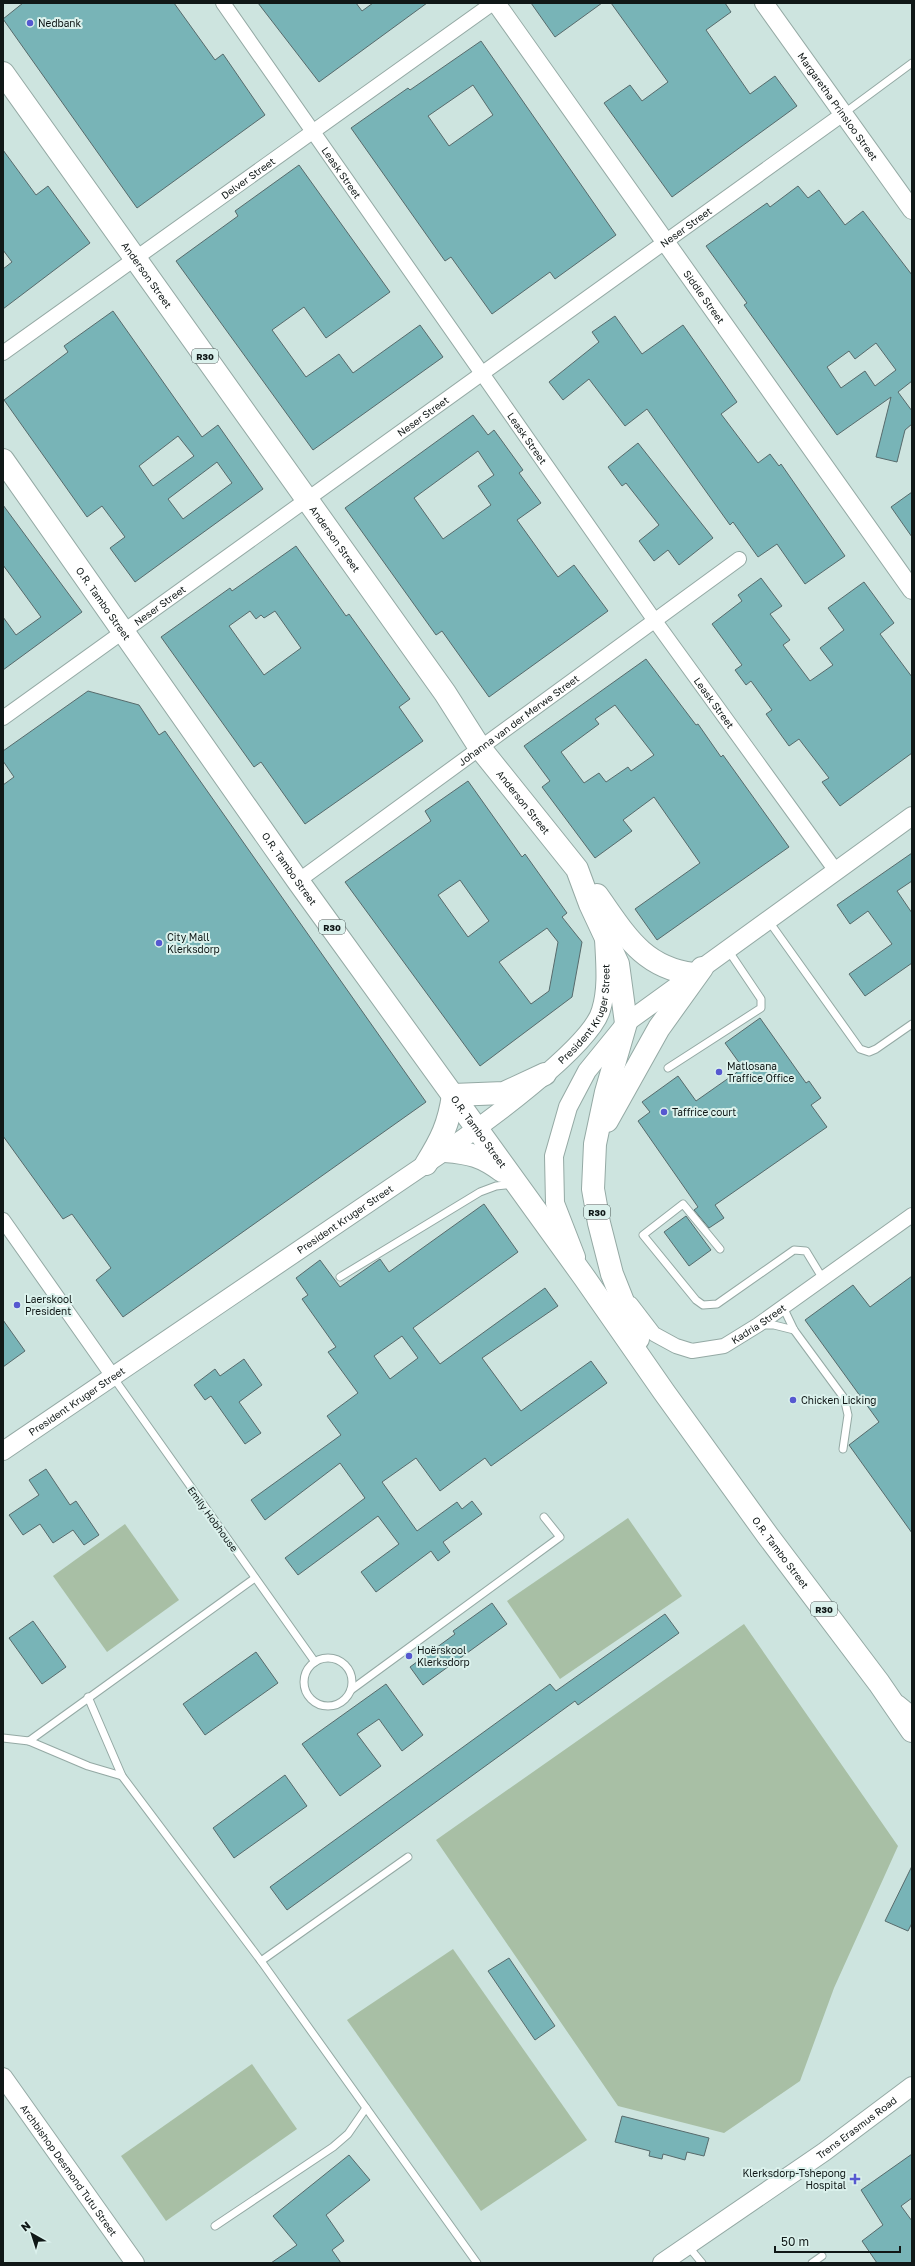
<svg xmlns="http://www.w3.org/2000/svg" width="915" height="2266" font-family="'Golos Text',sans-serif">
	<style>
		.green { fill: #a8bfa5 }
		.building { fill: #78b4b7; stroke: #576b6c; fill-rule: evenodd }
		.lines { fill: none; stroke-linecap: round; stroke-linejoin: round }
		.service-casing { stroke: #94a9a4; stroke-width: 9 }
		.minor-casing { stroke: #94a9a4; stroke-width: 16 }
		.tertiary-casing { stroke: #94a9a4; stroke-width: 20 }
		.primary-casing { stroke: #94a9a4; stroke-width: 24 }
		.service { stroke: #fff; stroke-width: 7 }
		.minor { stroke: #fff; stroke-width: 14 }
		.tertiary { stroke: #fff; stroke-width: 18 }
		.primary { stroke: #fff; stroke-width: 22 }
		.poi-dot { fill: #5658d0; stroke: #dbf1ec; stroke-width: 1.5 }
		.labels { text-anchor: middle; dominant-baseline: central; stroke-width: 4; stroke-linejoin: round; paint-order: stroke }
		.shield { fill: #dbf1ec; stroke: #4d5957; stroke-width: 1 }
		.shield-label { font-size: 9px; font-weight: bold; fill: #101817 }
		.poi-label { font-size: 10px; fill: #101817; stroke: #dbf1ec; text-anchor: start }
		.street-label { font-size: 10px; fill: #101817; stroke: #dbf1ec }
	</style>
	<rect width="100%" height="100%" fill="#cde4df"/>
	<g class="green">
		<polygon points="628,1518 682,1596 560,1679 507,1601"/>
		<polygon points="125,1524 179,1600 107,1652 53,1576"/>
		<polygon points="744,1624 898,1846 834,1988 800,2081 724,2133 618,2106 436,1840"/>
		<polygon points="453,1949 587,2140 481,2211 347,2020"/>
		<polygon points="252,2064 297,2129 166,2221 121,2156"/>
	</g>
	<g class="building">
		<polygon points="23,3 174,3 215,60 223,54 265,115 137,208 3,19"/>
		<polygon points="258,3 356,3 362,11 373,3 427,3 319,82"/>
		<polygon points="531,3 602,3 555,37"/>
		<polygon points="611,3 725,3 731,12 706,30 750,94 775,76 797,106 672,197 604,103 630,85 642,101 668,82"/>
		<path d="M 481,41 L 616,235 L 555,279 L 550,272 L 492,314 L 451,257 L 445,261 L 351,128 L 408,88 L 410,90 ZM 473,85 L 493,115 L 449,146 L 428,116 Z"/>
		<polygon points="3,150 36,195 48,186 90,243 3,309 3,269 12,262 3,250"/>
		<polygon points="299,165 390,292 326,338 304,307 272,330 306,377 339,354 353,373 420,325 443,357 313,450 176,261 238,216 235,211"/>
		<path d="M 798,186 L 808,198 L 819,190 L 845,225 L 863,211 L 912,275 L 912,381 L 898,392 L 912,411 L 912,424 L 905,430 L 897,462 L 876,457 L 891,397 L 837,435 L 744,305 L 747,303 L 706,246 L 767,203 L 770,207 ZM 876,343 L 896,370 L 875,386 L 865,371 L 841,388 L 827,367 L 849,351 L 855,359 Z"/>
		<path d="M 113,311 L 202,437 L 218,425 L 263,489 L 135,582 L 110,548 L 125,537 L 102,506 L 87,517 L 4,400 L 68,352 L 64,346 ZM 178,436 L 194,456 L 153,486 L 139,466 ZM 217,462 L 232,483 L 183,519 L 168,499 Z"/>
		<polygon points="615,316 642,354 683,325 737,402 721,414 758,463 770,454 779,466 781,464 845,556 805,584 777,544 758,557 733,522 730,525 647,409 625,426 589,379 563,400 549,382 599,342 592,332"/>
		<path d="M 473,415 L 488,435 L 494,430 L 523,470 L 519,473 L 541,503 L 517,520 L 558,577 L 574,565 L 608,611 L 489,697 L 442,631 L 436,635 L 345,508 ZM 478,451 L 494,475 L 478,486 L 491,505 L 443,539 L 414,498 Z"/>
		<polygon points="638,443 713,538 679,565 668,550 654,561 639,541 659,525 626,483 622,486 608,467"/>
		<polygon points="912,492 912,537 891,507"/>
		<polygon points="3,505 82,612 3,670 3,617 16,635 41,617 3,565"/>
		<path d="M 296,546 L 346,616 L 349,614 L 410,699 L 399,707 L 423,741 L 305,824 L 261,762 L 254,767 L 161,637 L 230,588 L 232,591 ZM 250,611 L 256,619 L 261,615 L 264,618 L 275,611 L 301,648 L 264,675 L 229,626 Z"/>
		<polygon points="761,578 782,606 770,614 790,640 783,645 810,681 833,665 820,648 844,630 828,608 864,582 894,623 880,634 912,677 912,753 840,806 822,782 829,778 799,739 789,746 766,714 772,710 751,681 746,685 735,670 742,665 712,624 742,601 738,595"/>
		<path d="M 646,659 L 696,725 L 698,724 L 721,757 L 723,755 L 789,847 L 657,940 L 635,909 L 700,863 L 654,797 L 623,820 L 632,831 L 595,858 L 542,787 L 550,781 L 524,746 ZM 615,705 L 654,755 L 631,771 L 628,767 L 606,782 L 599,773 L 584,783 L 561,752 L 599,724 L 595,719 Z"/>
		<polygon points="88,691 139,705 159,735 165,731 426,1102 123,1317 96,1280 111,1268 72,1214 63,1219 3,1136 3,785 14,777 3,761 3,751"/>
		<path d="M 468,781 L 522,857 L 525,854 L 567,913 L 562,917 L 582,942 L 572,997 L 480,1066 L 345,882 L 431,821 L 425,811 ZM 460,880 L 489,921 L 468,937 L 438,895 ZM 547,928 L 558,942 L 549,991 L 531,1004 L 499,962 Z"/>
		<polygon points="912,853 912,881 897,891 912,913 912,963 865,996 849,974 892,944 868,911 850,924 837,905"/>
		<polygon points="760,1018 806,1083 809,1081 821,1098 811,1105 827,1127 715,1205 724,1218 709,1228 694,1210 698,1207 638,1121 650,1112 642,1102 678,1076 696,1101 743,1068 725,1043"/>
		<path d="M 484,1204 L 518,1252 L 413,1328 L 440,1364 L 545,1288 L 558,1306 L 482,1358 L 521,1411 L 591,1361 L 607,1383 L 491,1466 L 485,1458 L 440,1491 L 416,1458 L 382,1482 L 417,1531 L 457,1502 L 462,1509 L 472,1501 L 482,1514 L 443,1542 L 450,1552 L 438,1561 L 431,1551 L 376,1592 L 361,1572 L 399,1544 L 378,1516 L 298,1575 L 285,1558 L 365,1498 L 340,1463 L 265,1520 L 251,1500 L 341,1435 L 327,1416 L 358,1393 L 328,1352 L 336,1347 L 302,1299 L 308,1295 L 296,1278 L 320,1260 L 340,1287 L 380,1259 L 389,1272 ZM 402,1336 L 418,1358 L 390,1379 L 374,1356 Z"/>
		<polygon points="686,1216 711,1250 689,1266 664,1232"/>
		<polygon points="912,1276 912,1533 849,1445 879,1422 805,1320 853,1285 870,1307"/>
		<polygon points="3,1320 25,1351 3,1367"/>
		<polygon points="244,1359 262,1385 239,1402 261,1433 245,1444 211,1396 205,1400 194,1385 215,1369 220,1376"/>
		<polygon points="46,1469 70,1505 76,1501 99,1535 84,1545 73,1530 53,1543 40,1524 23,1535 9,1515 39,1495 29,1480"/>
		<polygon points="492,1603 507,1624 423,1685 410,1667 455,1634 453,1631"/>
		<polygon points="665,1614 679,1633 578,1705 575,1701 287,1910 270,1887 550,1684 556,1691"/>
		<polygon points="33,1621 66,1667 42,1684 9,1638"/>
		<polygon points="256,1652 278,1683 205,1735 183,1704"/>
		<polygon points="386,1684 423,1735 402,1751 379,1719 357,1734 381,1766 340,1796 302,1744"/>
		<polygon points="285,1775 307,1806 234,1858 213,1828"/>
		<polygon points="912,1866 912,1923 908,1931 885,1921"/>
		<polygon points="509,1958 555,2026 535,2040 488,1971"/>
		<polygon points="622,2116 709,2138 704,2156 687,2152 685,2160 663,2154 662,2159 649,2156 650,2151 615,2142"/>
		<polygon points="912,2154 912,2198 901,2206 912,2221 912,2263 877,2263 862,2241 883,2225 861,2190"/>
		<polygon points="349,2155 370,2180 326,2215 344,2241 332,2250 341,2263 271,2263 297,2245 273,2216"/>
	</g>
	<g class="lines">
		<g class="service-casing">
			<g id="service">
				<polyline points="843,114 912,63"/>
				<polyline points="768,920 860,1049 869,1052 876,1049 912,1024"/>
				<polyline points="668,1068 761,1008 761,999 728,950"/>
				<polyline points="720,1249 683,1204 643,1235 696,1300 703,1305 717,1304 794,1250 806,1251 823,1279"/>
				<polyline points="340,1277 480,1192 496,1186 514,1184"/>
				<polyline points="783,1307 794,1330 844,1398 848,1415 843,1449"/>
				<polyline points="761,1325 774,1325 794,1330"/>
				<polyline points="113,1377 315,1662"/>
				<circle cx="328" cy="1682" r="24"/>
				<polyline points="351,1690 560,1537 544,1517"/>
				<polyline points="88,1697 122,1776 261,1961 477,2263"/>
				<polyline points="901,1700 912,1709"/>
				<polyline points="3,1738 29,1741 255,1578"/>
				<polyline points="29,1741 88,1766 122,1776"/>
				<polyline points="261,1961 408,1857"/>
				<polyline points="215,2226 333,2147 348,2134 366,2108"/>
				<polyline points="688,2246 702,2263"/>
				<polyline points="812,2263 822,2256"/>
			</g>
		</g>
		<g class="minor-casing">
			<g id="minor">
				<path id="s1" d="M 223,3 L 655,621 L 836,871"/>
				<path id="s2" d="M 3,353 L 493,3"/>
				<path id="s3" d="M 3,718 L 843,114"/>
				<path id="s4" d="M 298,881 L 739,559"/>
				<polyline points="3,1220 112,1375"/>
				<path id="s5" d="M 631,1304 L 654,1334 L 676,1346 L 692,1351 L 724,1346 L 758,1325 L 912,1215"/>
			</g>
		</g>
		<g class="tertiary-casing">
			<g id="tertiary">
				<path id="s6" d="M 496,3 L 912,590"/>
				<path id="s7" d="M 764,3 L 912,210"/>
				<polyline points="576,1257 555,1203 554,1156 568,1107 587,1071 626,1023 912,816"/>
				<path id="s8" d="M 3,1451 L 445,1151 C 480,1127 591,1047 601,1010 C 608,988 605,961 604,938"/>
				<path id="s9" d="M 3,2077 L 135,2263"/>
				<path id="s10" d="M 662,2263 L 824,2152 L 912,2086"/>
			</g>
		</g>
		<g class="primary-casing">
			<g id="primary">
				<path id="s11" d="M 3,73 L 445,693 L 480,748 L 577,869 L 590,904 L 618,964 L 626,1023 L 606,1092 L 595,1144 L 593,1189 L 599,1223 L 612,1274 L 638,1339"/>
				<path id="s12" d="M 3,460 L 298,881 L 584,1277 L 664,1392 L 768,1536 L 879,1683 L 912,1731"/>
				<path d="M 597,895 C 625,934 642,967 693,974"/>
				<polyline points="607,1121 659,1028 702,968"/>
				<path d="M 445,1151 C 470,1153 482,1156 502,1171"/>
				<path d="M 426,1164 C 441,1140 449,1124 453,1095 L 504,1093 L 545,1074"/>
			</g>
		</g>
		<use href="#service" class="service"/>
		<use href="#minor" class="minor"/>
		<use href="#tertiary" class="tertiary"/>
		<use href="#primary" class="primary"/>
	</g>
	<g class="poi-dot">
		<circle cx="30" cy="23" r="4"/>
		<circle cx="159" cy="943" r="4"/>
		<circle cx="719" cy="1072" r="4"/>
		<circle cx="664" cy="1112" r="4"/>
		<circle cx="17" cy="1305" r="4"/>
		<circle cx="793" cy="1400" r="4"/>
		<circle cx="409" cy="1656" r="4"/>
		<path d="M853 2173h4v4h4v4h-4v4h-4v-4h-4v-4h4z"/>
	</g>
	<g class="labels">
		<g class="shield">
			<rect x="192" y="349" width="26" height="14" rx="3"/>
			<rect x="319" y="920" width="26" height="14" rx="3"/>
			<rect x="584" y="1205" width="26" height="14" rx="3"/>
			<rect x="811" y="1602" width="26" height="14" rx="3"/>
		</g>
		<g class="shield-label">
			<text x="205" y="356">R30</text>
			<text x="332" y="927">R30</text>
			<text x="597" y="1212">R30</text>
			<text x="824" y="1609">R30</text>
		</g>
		<g class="poi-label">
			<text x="38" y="23">Nedbank</text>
			<text x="167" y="937">City Mall<tspan x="167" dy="12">Klerksdorp</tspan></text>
			<text x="727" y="1066">Matlosana<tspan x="727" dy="12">Traffice Office</tspan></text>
			<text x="672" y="1112">Taffrice court</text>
			<text x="25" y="1299">Laerskool<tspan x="25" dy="12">President</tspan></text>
			<text x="801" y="1400">Chicken Licking</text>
			<text x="417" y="1650">Hoërskool<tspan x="417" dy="12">Klerksdorp</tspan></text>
			<text x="846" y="2173" text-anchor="end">Klerksdorp-Tshepong<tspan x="846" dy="12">Hospital</tspan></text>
		</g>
		<g class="street-label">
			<text stroke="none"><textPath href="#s7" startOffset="127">Margaretha Prinsloo Street</textPath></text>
			<text stroke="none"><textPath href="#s1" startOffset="207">Leask Street</textPath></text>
			<text stroke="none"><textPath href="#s2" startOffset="301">Delver Street</textPath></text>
			<text stroke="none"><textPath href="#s3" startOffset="841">Neser Street</textPath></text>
			<text stroke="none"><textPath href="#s11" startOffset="248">Anderson Street</textPath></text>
			<text stroke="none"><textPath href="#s6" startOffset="360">Siddle Street</textPath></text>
			<text stroke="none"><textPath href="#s3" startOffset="517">Neser Street</textPath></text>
			<text stroke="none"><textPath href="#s1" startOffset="531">Leask Street</textPath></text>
			<text stroke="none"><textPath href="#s11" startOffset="572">Anderson Street</textPath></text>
			<text stroke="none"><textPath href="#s12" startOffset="175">O.R. Tambo Street</textPath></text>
			<text stroke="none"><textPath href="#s3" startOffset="193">Neser Street</textPath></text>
			<text stroke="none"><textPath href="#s1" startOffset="855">Leask Street</textPath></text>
			<text stroke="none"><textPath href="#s4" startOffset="273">Johanna van der Merwe Street</textPath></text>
			<text stroke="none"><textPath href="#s11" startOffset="896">Anderson Street</textPath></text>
			<text stroke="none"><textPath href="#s12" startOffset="499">O.R. Tambo Street</textPath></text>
			<text stroke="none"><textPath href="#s8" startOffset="736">President Kruger Street</textPath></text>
			<text stroke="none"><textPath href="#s12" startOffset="823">O.R. Tambo Street</textPath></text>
			<text stroke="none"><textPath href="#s8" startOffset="413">President Kruger Street</textPath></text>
			<text stroke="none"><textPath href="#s5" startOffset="153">Kadria Street</textPath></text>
			<text stroke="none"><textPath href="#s8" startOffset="89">President Kruger Street</textPath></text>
			<text transform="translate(213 1519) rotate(54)">Emily Hobhouse</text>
			<text stroke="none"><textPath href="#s12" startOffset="1341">O.R. Tambo Street</textPath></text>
			<text stroke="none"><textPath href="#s10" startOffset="237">Trens Erasmus Road</textPath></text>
			<text stroke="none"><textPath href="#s9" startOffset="114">Archbishop Desmond Tutu Street</textPath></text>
		</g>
	</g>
	<rect width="915" height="2266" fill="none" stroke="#101817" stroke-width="8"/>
	<g transform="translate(32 2234) rotate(321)" stroke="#dbf1ec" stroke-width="3" paint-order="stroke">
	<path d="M0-3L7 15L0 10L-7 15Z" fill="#101817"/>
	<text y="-6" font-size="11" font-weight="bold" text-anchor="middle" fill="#101817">N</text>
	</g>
	<path d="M775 2246v6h125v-6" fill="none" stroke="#101817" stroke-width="2"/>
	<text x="781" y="2246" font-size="12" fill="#101817" stroke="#dbf1ec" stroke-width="3" paint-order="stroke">50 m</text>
</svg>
